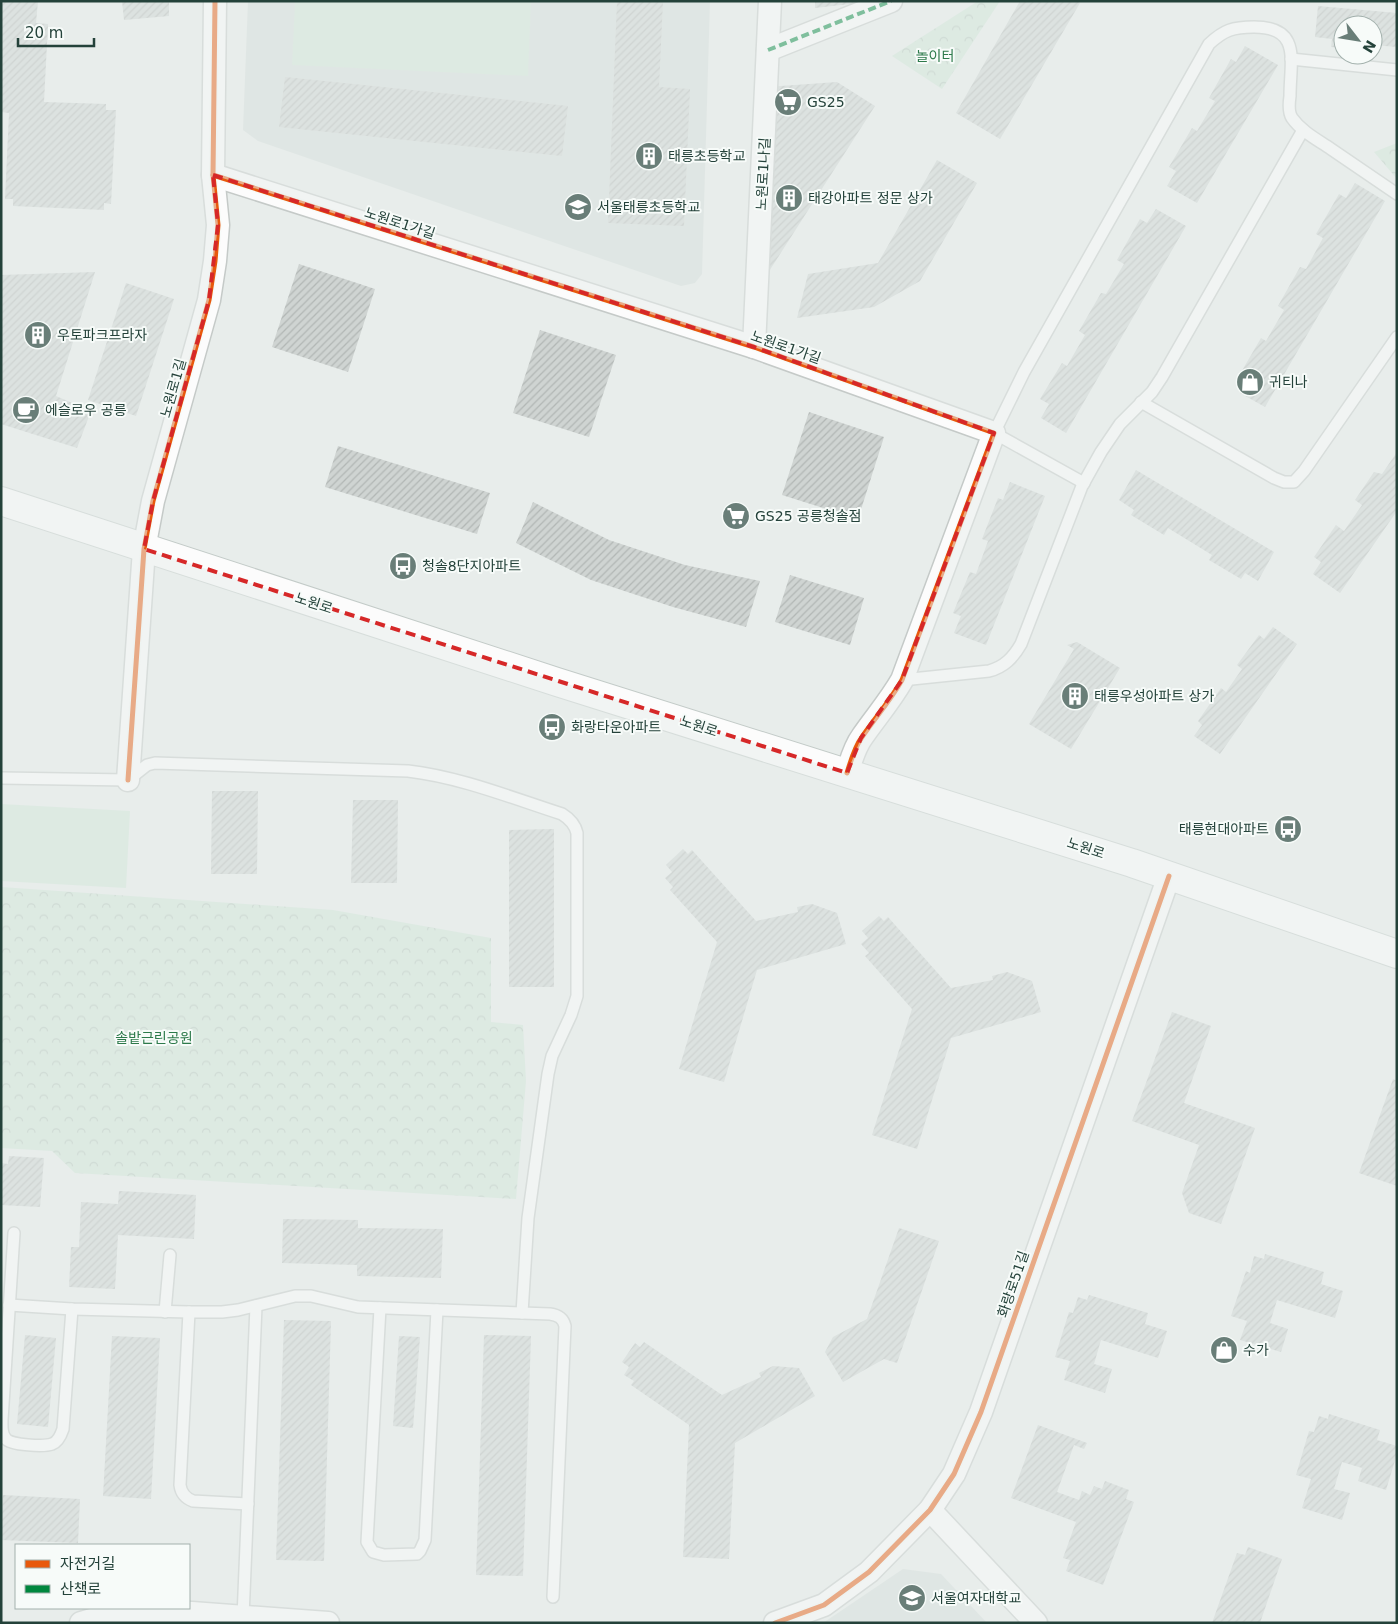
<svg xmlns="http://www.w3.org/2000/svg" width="1398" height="1624" font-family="'DejaVu Sans','Noto Sans KR',sans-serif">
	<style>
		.built { fill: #d6dedb }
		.forest { fill: url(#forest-crowns) }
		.pitch { fill: #d1e6d8 }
		.building { fill: url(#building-hatch) }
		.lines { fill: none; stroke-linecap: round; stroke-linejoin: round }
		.service-casing { stroke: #c5cac8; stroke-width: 14 }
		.minor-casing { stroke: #c5cac8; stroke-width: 25 }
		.secondary-casing { stroke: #c3cbc8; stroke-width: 30 }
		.service { stroke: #fcfcfc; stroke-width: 11 }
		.minor { stroke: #fcfcfc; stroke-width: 22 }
		.secondary { stroke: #fcfcfc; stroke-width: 28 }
		.quiet { stroke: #00873e; stroke-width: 4; stroke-dasharray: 8 4; stroke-linecap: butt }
		.cycleway-casing { stroke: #f7fbf9; stroke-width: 8 }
		.cycleway { stroke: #e8590c; stroke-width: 5 }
		.marked { fill: none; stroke: #d62828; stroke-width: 4; stroke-dasharray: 10 6; stroke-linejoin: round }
		.labels { text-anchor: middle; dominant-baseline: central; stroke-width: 4; stroke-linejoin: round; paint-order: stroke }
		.park-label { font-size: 14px; fill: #2d7a4b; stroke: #f7fbf9 }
		.poi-label { font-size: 14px; fill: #24423a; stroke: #f7fbf9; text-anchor: start }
		.street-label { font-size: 14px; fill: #24423a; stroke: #f7fbf9 }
	</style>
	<defs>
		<pattern id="forest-crowns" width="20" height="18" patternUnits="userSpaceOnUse" patternTransform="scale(1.25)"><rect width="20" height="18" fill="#d1e6d8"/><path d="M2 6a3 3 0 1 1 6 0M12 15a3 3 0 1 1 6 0" fill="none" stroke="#b3c6ba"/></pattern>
		<pattern id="building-hatch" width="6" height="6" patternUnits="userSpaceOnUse" patternTransform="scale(1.25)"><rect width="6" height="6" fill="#cfd4d2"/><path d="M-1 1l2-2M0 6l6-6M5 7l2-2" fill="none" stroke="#b2b7b5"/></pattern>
	</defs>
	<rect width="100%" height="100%" fill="#e8edeb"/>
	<g class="built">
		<polygon points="248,1 710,1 702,274 695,283 681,286 258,141 243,130"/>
		<polygon points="903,1569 941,1574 987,1623 823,1623"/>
	</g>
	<g class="forest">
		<polygon points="978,1 1000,1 942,89 892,56"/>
		<polygon points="1397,143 1397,179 1374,152"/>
		<polygon points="1,887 333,910 491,938 491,1022 523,1025 526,1081 516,1199 75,1173 52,1151 1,1148"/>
	</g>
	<g class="pitch">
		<polygon points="295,1 531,1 528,76 292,65"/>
		<polygon points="1,804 130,811 126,888 1,881"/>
	</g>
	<g class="building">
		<polygon points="1,1 38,1 36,23 48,24 44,102 106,104 106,110 116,110 111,204 104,203 104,210 13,206 13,199 5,199 9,113 1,112"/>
		<polygon points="122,1 169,1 169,16 124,20"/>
		<polygon points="617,1 663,1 659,87 690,89 684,226 608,223"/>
		<polygon points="815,1 858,1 858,3 815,8"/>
		<polygon points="1020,1 1077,1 1080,3 1000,139 956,113"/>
		<polygon points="1318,6 1397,13 1397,47 1373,45 1373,25 1343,25 1343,48 1331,47 1332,39 1315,37"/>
		<polygon points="1245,46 1278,65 1197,203 1167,186 1176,171 1169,167 1192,128 1197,131 1215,101 1209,98 1231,59 1236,62"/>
		<polygon points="285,77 568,106 562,156 279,127"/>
		<polygon points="837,82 875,106 757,290 767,87"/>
		<polygon points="937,160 977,183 920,281 874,307 797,318 808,274 878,263"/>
		<polygon points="1355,183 1385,201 1265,407 1240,393 1248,379 1240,374 1261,338 1266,341 1284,310 1278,306 1300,267 1306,269 1323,238 1316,234 1339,194 1346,198"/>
		<polygon points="1156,209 1186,226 1066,433 1041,418 1049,404 1040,399 1062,363 1067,366 1085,335 1079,331 1101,293 1106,294 1124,264 1117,260 1140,219 1147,223"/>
		<polygon points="299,264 375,289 348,372 272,347"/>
		<polygon points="95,272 56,396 91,411 77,448 1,424 1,275"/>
		<polygon points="126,283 174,299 136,416 88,400"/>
		<polygon points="540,330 616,355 589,437 513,413"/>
		<polygon points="809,412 884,437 858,519 782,495"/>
		<polygon points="338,446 490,493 477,534 325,487"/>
		<polygon points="1397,452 1397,511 1340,593 1313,574 1321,562 1314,557 1336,525 1344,531 1362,505 1355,500 1374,472 1382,474"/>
		<polygon points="1136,470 1274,552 1258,581 1245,573 1241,579 1209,560 1212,555 1168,528 1164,535 1131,515 1134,510 1119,500"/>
		<polygon points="1010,482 1045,496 986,645 954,633 961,616 953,613 970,572 976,574 988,541 982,539 998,498 1003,500"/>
		<polygon points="533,502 609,540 685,565 760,581 746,627 673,607 591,580 516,543"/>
		<polygon points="790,575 864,598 850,645 775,622"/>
		<polygon points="1273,627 1297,644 1220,754 1194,736 1202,725 1198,721 1221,688 1226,692 1242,669 1237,665 1259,635 1264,639"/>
		<polygon points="1077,642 1120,668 1071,749 1029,724 1074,649 1067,645"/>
		<polygon points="212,791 258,791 257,874 211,874"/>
		<polygon points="353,800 398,800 397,883 351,883"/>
		<polygon points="554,829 554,987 509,987 509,830"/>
		<polygon points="683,849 688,854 692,850 756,921 798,912 797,907 812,904 837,913 846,944 757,970 724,1082 679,1069 717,942 670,890 673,887 665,878 672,872 666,865"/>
		<polygon points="879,916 884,921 888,917 951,988 993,980 992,976 1007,972 1032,981 1041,1012 951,1038 917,1149 872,1135 912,1009 865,956 869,953 861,944 868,938 862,931"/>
		<polygon points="1172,1012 1211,1026 1184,1103 1255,1128 1221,1224 1189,1213 1182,1193 1199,1145 1132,1121"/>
		<polygon points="1393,1079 1397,1081 1397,1186 1359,1173"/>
		<polygon points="9,1156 44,1158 40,1207 1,1205 1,1163 8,1164"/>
		<polygon points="119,1191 196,1195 194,1239 118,1235 115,1289 69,1287 71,1247 79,1247 81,1202 118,1204"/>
		<polygon points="283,1219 358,1220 358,1228 443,1229 441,1278 357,1276 357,1265 282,1263"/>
		<polygon points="899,1228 939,1241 897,1363 884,1359 843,1382 825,1352 833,1337 867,1319"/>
		<polygon points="1265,1254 1324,1272 1321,1284 1343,1291 1335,1318 1277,1300 1270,1323 1288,1329 1281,1352 1240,1340 1247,1321 1231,1316 1246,1271 1250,1273 1254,1256 1264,1259"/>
		<polygon points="1089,1295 1148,1313 1145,1324 1167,1331 1158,1358 1101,1340 1094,1364 1112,1369 1105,1393 1064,1380 1070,1361 1055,1357 1069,1312 1073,1313 1078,1297 1087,1300"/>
		<polygon points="284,1320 331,1321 324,1561 276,1560"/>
		<polygon points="25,1335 56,1338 48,1427 17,1424"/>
		<polygon points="484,1335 531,1336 523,1576 476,1575"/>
		<polygon points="112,1336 160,1338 151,1499 103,1496"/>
		<polygon points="399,1336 420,1337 413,1428 393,1426"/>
		<polygon points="644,1342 722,1395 761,1377 759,1373 773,1366 799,1368 815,1396 735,1443 729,1559 683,1557 689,1425 631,1385 634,1381 624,1375 629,1367 622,1362 635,1343 640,1347"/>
		<polygon points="1329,1414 1380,1430 1377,1440 1397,1446 1397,1454 1386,1490 1358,1481 1362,1468 1342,1462 1334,1489 1350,1493 1342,1520 1302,1508 1311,1479 1296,1475 1309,1431 1314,1432 1319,1416 1328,1419"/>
		<polygon points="1038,1425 1087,1443 1084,1449 1074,1445 1057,1492 1079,1500 1082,1491 1090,1495 1094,1486 1102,1489 1105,1481 1129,1490 1126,1499 1134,1502 1103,1585 1066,1571 1070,1560 1063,1558 1076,1522 1011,1498"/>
		<polygon points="3,1495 80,1499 78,1543 1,1540 1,1509 2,1509"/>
		<polygon points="1248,1547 1282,1559 1260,1623 1212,1623 1237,1553 1245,1555"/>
	</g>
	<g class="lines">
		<g class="service-casing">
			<g id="service">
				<polyline points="1291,59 1397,70"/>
				<polyline points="1141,402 1274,478 1284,482 1294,482 1304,471 1397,337"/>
				<path d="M 1084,483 L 994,433 L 1024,372 L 1209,44 C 1224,30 1233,27 1254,27 C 1302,27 1290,61 1290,96 C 1289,103 1288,112 1292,118 C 1302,132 1318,140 1331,149 C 1353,164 1375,179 1397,194"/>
				<path d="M 902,680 L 989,671 C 1004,667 1013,658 1021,644 L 1082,486 L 1101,452 L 1120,424 L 1152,392 L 1162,377 L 1303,130"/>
				<path d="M 1,778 L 128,780 L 147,765 L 155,763 L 408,771 C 460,777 512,798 562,814 C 570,819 575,824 577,833 L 577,996 L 571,1015 L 552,1056 L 548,1074 L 528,1218 L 522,1313"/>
				<path d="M 14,1233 L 2,1420 C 2,1427 1,1434 6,1439 C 11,1445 44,1447 52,1444 C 58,1442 61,1435 63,1429 L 72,1309"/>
				<path d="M 9,1305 L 72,1309 L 189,1312 L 222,1312 L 238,1310 L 295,1296 L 311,1296 L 358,1307 L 550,1314 C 558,1315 563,1318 565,1326 L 553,1597"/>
				<polyline points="380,1308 367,1542 373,1552 384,1555 417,1554 420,1551 425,1540 437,1310"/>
				<polyline points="165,1312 170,1255"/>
				<path d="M 189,1312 L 180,1485 C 181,1493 185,1498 193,1501 L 248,1504"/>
				<polyline points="243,1617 256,1306"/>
			</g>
		</g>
		<g class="minor-casing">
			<g id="minor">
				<polyline points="768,50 891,1"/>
				<path d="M 213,175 L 754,347 L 994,433 L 902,680 C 890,701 875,718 862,737 C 854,748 851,761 847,773"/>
				<polyline points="754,347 770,1"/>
				<polyline points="128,780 144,549 153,501 209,300 215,261 218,225 213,175 215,1"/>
				<polyline points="930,1510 1036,1623"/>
				<polyline points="81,1623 108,1615 135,1611 192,1613 328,1623"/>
				<polyline points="775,1623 824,1605 869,1572 930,1510 954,1474 981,1412 1169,876"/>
			</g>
		</g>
		<g class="secondary-casing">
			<polyline id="secondary" points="1,501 557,682 1132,863 1397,954"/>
		</g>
		<use href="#service" class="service"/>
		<use href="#minor" class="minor"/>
		<use href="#secondary" class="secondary"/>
		<polyline class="quiet" points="768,50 891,1"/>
		<g class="cycleway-casing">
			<g id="cycleway">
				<path d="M 213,175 L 754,347 L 994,433 L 902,680 C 890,701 875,718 862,737 C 854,748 851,761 847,773"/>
				<polyline points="128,780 144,549 153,501 209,300 215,261 218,225 213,175 215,1"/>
				<polyline points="775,1623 824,1605 869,1572 930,1510 954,1474 981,1412 1169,876"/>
			</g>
		</g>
		<use href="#cycleway" class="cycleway"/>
	</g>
	<path d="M0 0H1398V1624H0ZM 213,175 L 754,347 L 994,433 L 902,680 L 861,738 L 847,773 L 144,549 L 153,501 L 209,300 L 218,225 Z" fill="#e8edeb" fill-opacity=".55" fill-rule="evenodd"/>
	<path class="marked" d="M 213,175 L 754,347 L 994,433 L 902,680 L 861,738 L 847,773 L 144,549 L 153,501 L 209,300 L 218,225 Z"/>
	<defs>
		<g id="supermarket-disc" transform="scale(1.4375)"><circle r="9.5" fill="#697e78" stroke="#f7fbf9"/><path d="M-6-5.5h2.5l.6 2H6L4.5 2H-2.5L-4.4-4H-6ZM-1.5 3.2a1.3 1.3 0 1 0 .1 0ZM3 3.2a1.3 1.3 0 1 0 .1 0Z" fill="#fff"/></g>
		<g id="building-disc" transform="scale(1.4375)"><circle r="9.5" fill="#697e78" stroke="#f7fbf9"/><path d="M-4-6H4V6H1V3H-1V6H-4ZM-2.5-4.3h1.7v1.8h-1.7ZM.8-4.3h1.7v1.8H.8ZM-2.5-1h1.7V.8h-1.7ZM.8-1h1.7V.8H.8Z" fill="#fff"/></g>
		<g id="school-disc" transform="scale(1.4375)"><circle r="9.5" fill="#697e78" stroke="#f7fbf9"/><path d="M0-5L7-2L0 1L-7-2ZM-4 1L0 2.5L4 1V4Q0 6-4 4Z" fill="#fff"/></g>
		<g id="shop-disc" transform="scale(1.4375)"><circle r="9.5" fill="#697e78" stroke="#f7fbf9"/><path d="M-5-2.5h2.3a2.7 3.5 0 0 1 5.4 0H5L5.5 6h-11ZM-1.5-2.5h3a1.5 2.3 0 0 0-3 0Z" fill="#fff"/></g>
		<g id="cafe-disc" transform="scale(1.4375)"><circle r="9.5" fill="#697e78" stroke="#f7fbf9"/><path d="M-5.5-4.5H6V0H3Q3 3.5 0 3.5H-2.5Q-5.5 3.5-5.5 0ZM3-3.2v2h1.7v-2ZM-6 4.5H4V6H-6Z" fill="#fff"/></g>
		<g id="bus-disc" transform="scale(1.4375)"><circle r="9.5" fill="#697e78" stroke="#f7fbf9"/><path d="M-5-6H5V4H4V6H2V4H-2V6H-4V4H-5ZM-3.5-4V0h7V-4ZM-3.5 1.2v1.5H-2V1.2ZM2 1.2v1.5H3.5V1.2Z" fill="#fff"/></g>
		<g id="university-disc" transform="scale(1.4375)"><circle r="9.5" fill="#697e78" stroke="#f7fbf9"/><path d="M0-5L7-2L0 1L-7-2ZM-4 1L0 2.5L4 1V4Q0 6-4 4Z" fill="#fff"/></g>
	</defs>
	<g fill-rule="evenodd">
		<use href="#supermarket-disc" x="788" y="102"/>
		<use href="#building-disc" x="649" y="156"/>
		<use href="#building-disc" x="789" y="198"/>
		<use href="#school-disc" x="578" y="207"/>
		<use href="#building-disc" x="38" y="335"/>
		<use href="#shop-disc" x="1250" y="382"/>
		<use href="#cafe-disc" x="26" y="410"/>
		<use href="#supermarket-disc" x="736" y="516"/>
		<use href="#bus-disc" x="403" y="566"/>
		<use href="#building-disc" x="1075" y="696"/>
		<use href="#bus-disc" x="552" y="727"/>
		<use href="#bus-disc" x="1288" y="829"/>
		<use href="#shop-disc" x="1224" y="1350"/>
		<use href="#university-disc" x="912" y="1598"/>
	</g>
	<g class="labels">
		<g class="park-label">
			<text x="935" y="56">놀이터</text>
			<text x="154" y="1038">솔밭근린공원</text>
		</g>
		<g class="poi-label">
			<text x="807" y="102">GS25</text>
			<text x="668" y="156">태릉초등학교</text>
			<text x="808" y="198">태강아파트 정문 상가</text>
			<text x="597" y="207">서울태릉초등학교</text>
			<text x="57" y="335">우토파크프라자</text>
			<text x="1269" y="382">귀티나</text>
			<text x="45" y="410">에슬로우 공릉</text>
			<text x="755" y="516">GS25 공릉청솔점</text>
			<text x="422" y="566">청솔8단지아파트</text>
			<text x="1094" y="696">태릉우성아파트 상가</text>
			<text x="571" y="727">화랑타운아파트</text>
			<text x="1269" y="829" text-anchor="end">태릉현대아파트</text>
			<text x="1243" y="1350">수가</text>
			<text x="931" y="1598">서울여자대학교</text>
		</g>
		<g class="street-label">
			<text transform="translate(763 174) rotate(-87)">노원로1나길</text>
			<text transform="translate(400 223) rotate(18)">노원로1가길</text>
			<text transform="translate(786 347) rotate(19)">노원로1가길</text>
			<text transform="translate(173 388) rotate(-74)">노원로1길</text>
			<text transform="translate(314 603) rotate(18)">노원로</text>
			<text transform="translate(699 726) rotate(18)">노원로</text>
			<text transform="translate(1086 848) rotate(18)">노원로</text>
			<text transform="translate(1013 1284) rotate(-71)">화랑로51길</text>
		</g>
	</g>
	<rect width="1398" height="1624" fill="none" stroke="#24423a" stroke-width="5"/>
	<rect x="15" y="1544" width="175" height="65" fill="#f7fbf9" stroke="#a3b1ad"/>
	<rect x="25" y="1560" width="25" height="8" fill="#e8590c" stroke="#a3b1ad"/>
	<text x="60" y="1569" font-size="15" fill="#24423a">자전거길</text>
	<rect x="25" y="1585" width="25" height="8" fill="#00873e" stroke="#a3b1ad"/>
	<text x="60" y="1594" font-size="15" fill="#24423a">산책로</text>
	<g transform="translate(1358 40) rotate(121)"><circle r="24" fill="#f7fbf9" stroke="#a3b1ad"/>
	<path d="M0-4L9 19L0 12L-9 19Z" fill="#697e78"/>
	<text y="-8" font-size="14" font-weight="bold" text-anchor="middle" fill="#24423a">N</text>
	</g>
	<path d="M18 38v8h76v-8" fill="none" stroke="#24423a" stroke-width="2.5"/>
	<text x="25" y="38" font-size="15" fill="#24423a" stroke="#f7fbf9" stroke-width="4" paint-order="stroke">20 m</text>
</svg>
